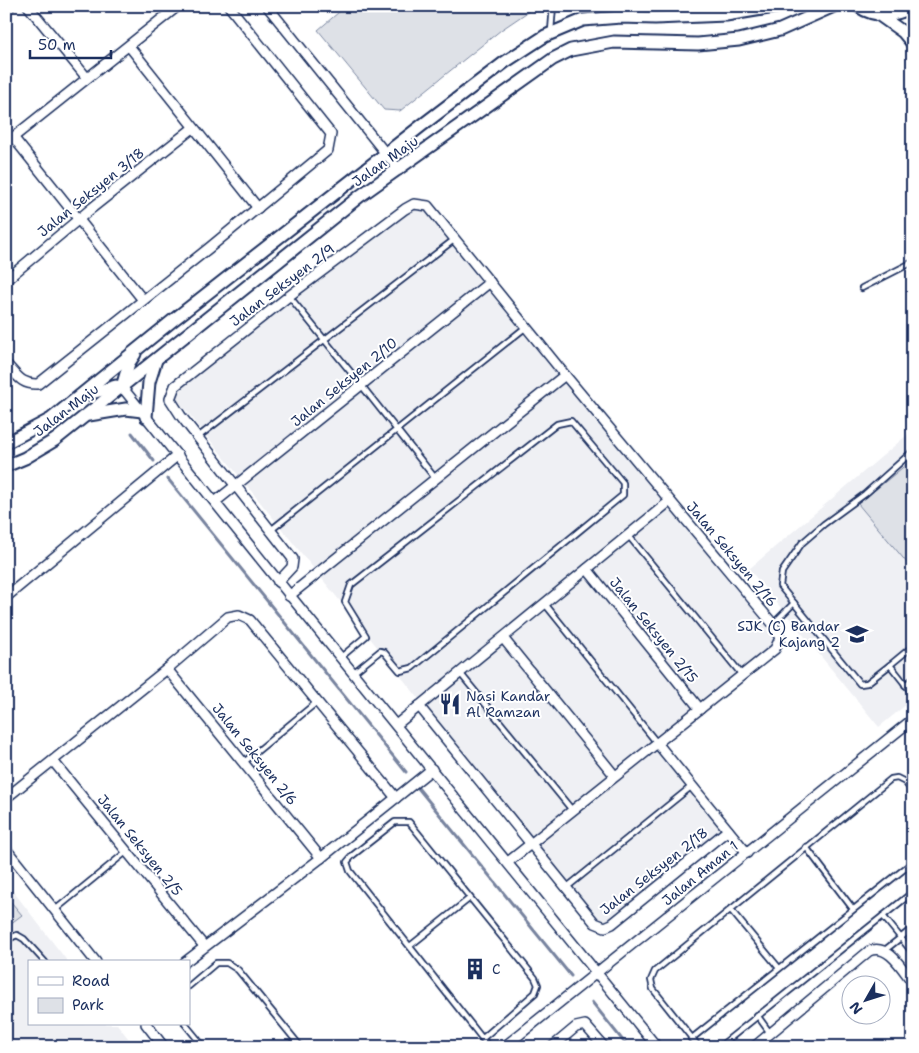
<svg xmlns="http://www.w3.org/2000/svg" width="919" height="1053" font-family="'Shantell Sans',sans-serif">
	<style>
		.built { fill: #eff0f4 }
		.green { fill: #dee1e7; stroke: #7c88a2 }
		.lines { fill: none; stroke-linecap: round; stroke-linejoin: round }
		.stream { stroke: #77839f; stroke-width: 3 }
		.lane-casing { stroke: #1b2f5e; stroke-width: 8 }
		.street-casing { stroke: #1b2f5e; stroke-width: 12 }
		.secondary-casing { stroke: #1b2f5e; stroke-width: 15 }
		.lane { stroke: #fff; stroke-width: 4.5 }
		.street { stroke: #fff; stroke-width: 9 }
		.secondary { stroke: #fff; stroke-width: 11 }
		.labels { text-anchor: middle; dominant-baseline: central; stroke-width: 4; stroke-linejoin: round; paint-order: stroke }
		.street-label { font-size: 14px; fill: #1b2f5e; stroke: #fff }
		.poi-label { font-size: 14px; fill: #1b2f5e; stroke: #fff; text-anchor: start }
	</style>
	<rect width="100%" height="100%" fill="#fff"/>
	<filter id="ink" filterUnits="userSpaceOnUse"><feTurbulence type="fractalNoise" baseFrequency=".02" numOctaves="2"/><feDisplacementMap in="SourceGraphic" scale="10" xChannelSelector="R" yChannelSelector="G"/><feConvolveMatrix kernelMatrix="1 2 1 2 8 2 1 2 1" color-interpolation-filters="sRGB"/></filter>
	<g filter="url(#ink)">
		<g class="built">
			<polygon points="415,208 424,209 768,626 775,639 771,647 652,742 721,829 609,921 604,922 596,918 176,398 179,388 406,211"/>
			<polygon points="913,430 913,699 879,727 749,569"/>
			<polygon points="6,882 68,962 29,962 29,1024 117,1024 135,1047 6,1047"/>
		</g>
		<g class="green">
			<polygon points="346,6 525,6 529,11 501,30 400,111 384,110 318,30"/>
			<polygon points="913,459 913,570 858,504"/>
			<polygon points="6,896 22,915 6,927"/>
		</g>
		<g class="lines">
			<g class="stream">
				<polyline points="132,433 154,461"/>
				<polyline points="168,479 406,772"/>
				<polyline points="418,788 571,976"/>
				<polyline points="592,1002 628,1047"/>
			</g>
			<g class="lane-casing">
				<g id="lane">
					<polyline points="551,31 553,6"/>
					<polyline points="862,288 913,262"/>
					<polyline points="289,296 362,386 435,478"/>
					<polyline points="198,437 455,239"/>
					<polyline points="913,451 865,494 824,524 802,543 782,572 780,586 860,684 867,683 890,665 913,694"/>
					<polyline points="271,530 526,327"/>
					<polyline points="628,535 742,675"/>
					<polyline points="545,604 657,743"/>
					<polyline points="773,624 794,603"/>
					<polyline points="340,658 366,636 345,602 351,585 557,424 571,421 623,483 623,495 412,668 400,671 384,652 380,651 353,673"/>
					<polyline points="890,665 913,646"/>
					<polyline points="460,673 572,810"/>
					<polyline points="905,685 913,679"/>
					<polyline points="243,763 317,702"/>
					<polyline points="806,847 853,909"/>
					<polyline points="566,888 692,786"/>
					<polyline points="730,909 779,968"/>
					<polyline points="55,910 126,852"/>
					<polyline points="883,916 913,953"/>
					<polyline points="6,940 17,935 24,939 45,962"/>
					<polyline points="410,946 470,898"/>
					<polyline points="885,950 913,928"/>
					<polyline points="189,986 216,963 227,963 238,970 301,1047"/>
					<polyline points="757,1015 770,1033"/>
					<polyline points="185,1024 204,1047"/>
					<polyline points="483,1038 535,993 538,985 535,978 409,822 395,822 353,855 347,862 350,871 489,1047"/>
					<polyline points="691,1039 913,862"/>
					<polyline points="288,1047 295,1041"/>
					<polyline points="699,1047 653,989 651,980 655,971 891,779 897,778 905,782 913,792"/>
					<polyline points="719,1047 913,892"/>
				</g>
			</g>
			<g class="street-casing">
				<g id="street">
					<polyline points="28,6 87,78"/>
					<polyline points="267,6 399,170"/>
					<polyline points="6,10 10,6"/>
					<polyline points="129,46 258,208"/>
					<polyline points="13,137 143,300"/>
					<polyline points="6,143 178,6"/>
					<polyline points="6,280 92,208 193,128"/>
					<path d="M 6,364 C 17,375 21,385 38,384 L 209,248 L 328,150 L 331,134 L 229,6"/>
					<path d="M 122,387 C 299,608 478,827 657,1047"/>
					<polyline points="215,502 490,282"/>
					<polyline points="587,569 700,709"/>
					<polyline points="278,582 292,567 293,559 181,416 170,399 175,386 289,296 405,209 414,204 428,206 565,375 773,624 780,638 775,649 508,862"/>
					<polyline points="289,596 565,375"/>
					<polyline points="6,597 178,455"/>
					<polyline points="503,638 615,776"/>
					<polyline points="167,669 321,858"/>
					<polyline points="419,706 595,923 605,927 612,924 728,830"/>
					<polyline points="396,725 670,501"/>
					<polyline points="657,743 747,853"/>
					<polyline points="53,761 204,946"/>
					<polyline points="6,798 167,669 228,617 239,615 250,620 396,798"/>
					<polyline points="6,849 96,962"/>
					<polyline points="185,962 321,858 432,769"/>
					<polyline points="146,1024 164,1047"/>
					<polyline points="504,1047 913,719"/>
					<polyline points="552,1047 576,1027 585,1025 604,1047"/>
					<path d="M 754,1047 L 869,951 C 889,943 902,969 913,983"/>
				</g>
			</g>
			<g class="secondary-casing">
				<g id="secondary">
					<path d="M 858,6 C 875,18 895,16 913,7"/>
					<polyline points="879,15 903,32 913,44"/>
					<polyline points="122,387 129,363 135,354"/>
					<polyline points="85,395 116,386 120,387"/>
					<polyline points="89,415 126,409 142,411"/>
					<polyline points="146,417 149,382 156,360"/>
					<polyline points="6,443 51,419 172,321 421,126 505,62 545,36 583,20 621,17 655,18 726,15 781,6"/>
					<polyline points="6,466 25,458 55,440 360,196 553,59 571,50 614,42 698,44 739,40 780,30 834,6"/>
				</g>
			</g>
			<use href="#lane" class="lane"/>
			<use href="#street" class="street"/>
			<use href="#secondary" class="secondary"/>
		</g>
	</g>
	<defs>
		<g id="school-bare" transform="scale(1.725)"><path d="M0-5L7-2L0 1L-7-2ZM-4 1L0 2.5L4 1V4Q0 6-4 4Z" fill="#1b2f5e" stroke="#fff" stroke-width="2.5" paint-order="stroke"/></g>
		<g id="restaurant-bare" transform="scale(1.725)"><path d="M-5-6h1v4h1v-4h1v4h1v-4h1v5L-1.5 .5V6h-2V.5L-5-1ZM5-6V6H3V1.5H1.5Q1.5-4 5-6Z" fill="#1b2f5e" stroke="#fff" stroke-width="2.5" paint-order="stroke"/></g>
		<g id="building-bare" transform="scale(1.725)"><path d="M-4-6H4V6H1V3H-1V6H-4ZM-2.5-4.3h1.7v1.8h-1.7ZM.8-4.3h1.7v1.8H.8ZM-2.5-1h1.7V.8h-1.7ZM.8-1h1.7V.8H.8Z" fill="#1b2f5e" stroke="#fff" stroke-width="2.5" paint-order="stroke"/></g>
	</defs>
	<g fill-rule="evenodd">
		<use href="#school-bare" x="857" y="634"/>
		<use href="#restaurant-bare" x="450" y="704"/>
		<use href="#building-bare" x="475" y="969"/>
	</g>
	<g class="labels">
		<g class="street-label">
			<text transform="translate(385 161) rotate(-35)">Jalan Maju</text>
			<text transform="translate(91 192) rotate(-39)">Jalan Seksyen 3/18</text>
			<text transform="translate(282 285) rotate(-37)">Jalan Seksyen 2/9</text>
			<text transform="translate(344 382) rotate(-39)">Jalan Seksyen 2/10</text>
			<text transform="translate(66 410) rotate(-37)">Jalan Maju</text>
			<text transform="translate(732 554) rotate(50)">Jalan Seksyen 2/16</text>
			<text transform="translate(654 630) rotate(51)">Jalan Seksyen 2/15</text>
			<text transform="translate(255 754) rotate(51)">Jalan Seksyen 2/6</text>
			<text transform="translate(140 845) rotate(51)">Jalan Seksyen 2/5</text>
			<text transform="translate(654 871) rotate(-38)">Jalan Seksyen 2/18</text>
			<text transform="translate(700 873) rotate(-39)">Jalan Aman 1</text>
		</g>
		<g class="poi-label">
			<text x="840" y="626" text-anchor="end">SJK (C) Bandar<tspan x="840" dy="16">Kajang 2</tspan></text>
			<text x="466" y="696">Nasi Kandar<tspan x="466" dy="16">Al Ramzan</tspan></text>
			<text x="492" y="969">C</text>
		</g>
	</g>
	<rect width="919" height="1053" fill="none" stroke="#fff" stroke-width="25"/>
	<rect x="12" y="12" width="894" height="1028" fill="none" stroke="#1b2f5e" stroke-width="2" filter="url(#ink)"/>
	<rect x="28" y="960" width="162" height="65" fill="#ffffff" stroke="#a4acbf"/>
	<rect x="38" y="977" width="25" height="8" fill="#ffffff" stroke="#a4acbf"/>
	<text x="72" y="986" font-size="15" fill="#1b2f5e">Road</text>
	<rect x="38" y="998" width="25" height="15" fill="#dee1e7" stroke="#a4acbf"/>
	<text x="72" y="1010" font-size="15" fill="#1b2f5e">Park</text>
	<g transform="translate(866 1000) rotate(231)"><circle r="24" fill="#ffffff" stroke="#a4acbf"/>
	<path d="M0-4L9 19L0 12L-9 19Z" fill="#1b2f5e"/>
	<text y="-8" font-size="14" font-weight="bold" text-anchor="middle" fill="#1b2f5e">N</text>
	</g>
	<path d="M30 50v8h81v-8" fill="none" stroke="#1b2f5e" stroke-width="2.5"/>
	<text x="38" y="50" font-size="15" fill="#1b2f5e" stroke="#ffffff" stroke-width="4" paint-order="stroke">50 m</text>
</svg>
